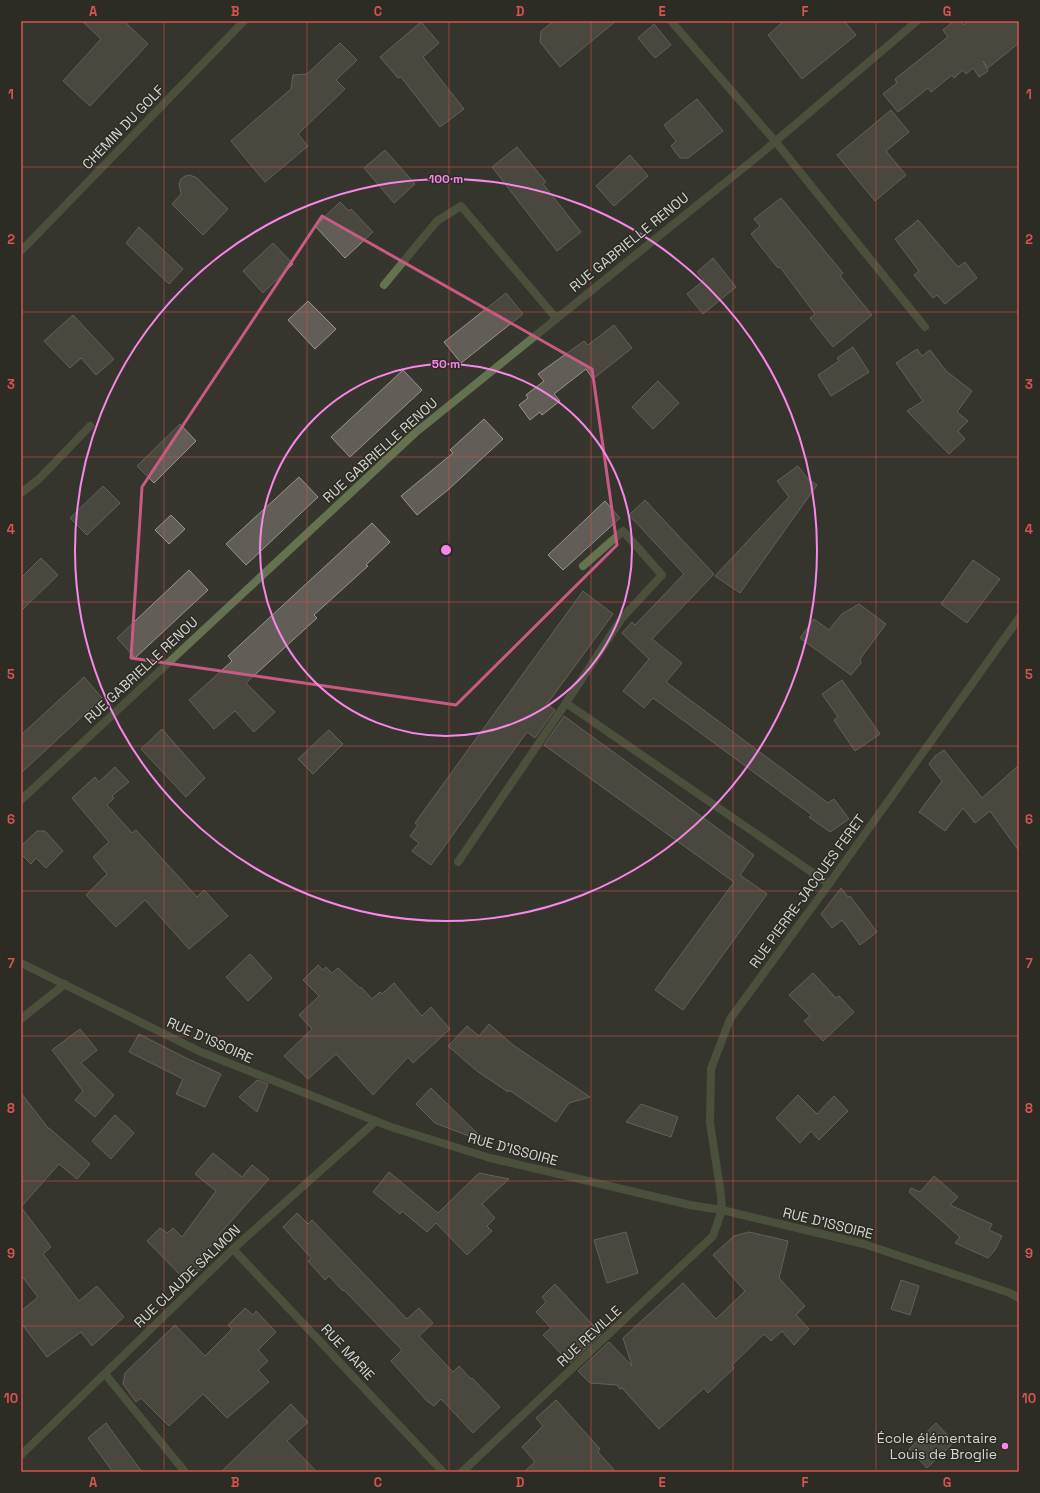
<svg xmlns="http://www.w3.org/2000/svg" width="1040" height="1493" font-family="'Space Grotesk',sans-serif">
	<style>
		.building { fill: #625d56; stroke: #99948c }
		.lines { fill: none; stroke-linecap: round; stroke-linejoin: round }
		.lane { stroke: #647250; stroke-width: 8 }
		.street { stroke: #647250; stroke-width: 8 }
		.marked { fill: none; stroke: #c95a84; stroke-width: 3; stroke-linejoin: round }
		.grid { fill: none; stroke: #d65452; stroke-width: 1; stroke-opacity: 0.55 }
		.ring { fill: none; stroke: #f987e9; stroke-width: 2 }
		.poi-dot { fill: #f987e9; stroke: #2c2b24; stroke-width: 1.5 }
		.labels { text-anchor: middle; dominant-baseline: central; stroke-width: 3; stroke-linejoin: round; paint-order: stroke }
		.street-label { font-size: 14px; fill: #d6d6d1; stroke: #2c2b24 }
		.poi-label { font-size: 14px; fill: #d6d6d1; stroke: #2c2b24; text-anchor: end }
		.centre { fill: #f987e9; stroke: #2c2b24; stroke-width: 2 }
		.ring-label { font-size: 12px; text-anchor: middle; font-weight: bold; fill: #f987e9; stroke: #2c2b24; stroke-width: 3; stroke-linejoin: round; paint-order: stroke }
		.neatline { fill: none; stroke: #d65452; stroke-width: 1.5 }
		.grid-label { font-size: 13px; text-anchor: middle; font-weight: bold; fill: #d65452 }
	</style>
	<rect width="100%" height="100%" fill="#36352e"/>
	<g class="building">
		<polygon points="82,21 124,21 148,44 90,106 63,81 101,39"/>
		<polygon points="554,21 616,21 560,67 540,42 541,31"/>
		<polygon points="784,21 844,21 856,35 802,79 768,35"/>
		<polygon points="954,21 961,21 964,25 969,21 1019,21 1019,43 988,68 983,61 988,71 979,77 973,68 966,74 963,70 954,78 952,75 931,92 928,88 898,112 883,94 897,83 895,79 948,37 943,30"/>
		<polygon points="421,22 439,43 423,57 464,109 440,127 401,77 398,78 380,57"/>
		<polygon points="654,24 671,45 655,58 638,38"/>
		<polygon points="340,43 357,60 336,80 345,89 298,134 308,146 265,182 231,141 291,89 293,75 307,74"/>
		<polygon points="697,99 723,131 688,158 680,158 671,146 676,141 664,125"/>
		<polygon points="891,110 909,132 886,151 906,175 875,201 837,155"/>
		<polygon points="517,147 546,182 543,184 581,232 557,251 492,167"/>
		<polygon points="385,150 415,184 394,203 364,168"/>
		<polygon points="630,155 648,176 614,206 596,186"/>
		<polygon points="190,175 197,178 228,209 203,235 172,204 181,194 179,184 181,179 185,176"/>
		<polygon points="781,198 843,273 840,276 872,315 833,347 810,318 815,314 780,267 778,268 751,234 760,226 754,219"/>
		<polygon points="340,202 349,211 351,209 373,232 345,258 315,226"/>
		<polygon points="918,220 958,267 965,262 977,278 945,304 937,295 933,298 914,275 919,271 895,239"/>
		<polygon points="139,227 183,269 169,284 126,243"/>
		<polygon points="273,243 293,264 263,293 243,271"/>
		<polygon points="713,258 736,287 703,314 687,294 704,280 697,272"/>
		<polygon points="506,293 523,314 461,363 444,342"/>
		<polygon points="308,301 336,329 315,349 288,320"/>
		<polygon points="73,315 114,359 96,375 81,358 70,368 44,341"/>
		<polygon points="614,325 632,348 593,379 586,369 554,394 560,401 542,415 540,412 530,420 519,405 528,398 526,395 544,381 538,374 584,341 588,345"/>
		<polygon points="853,347 869,372 831,396 818,375 839,361 837,358"/>
		<polygon points="917,349 922,356 930,350 946,371 972,391 957,412 968,421 958,431 965,439 949,454 907,411 923,401 896,363"/>
		<polygon points="403,370 422,390 350,457 331,437"/>
		<polygon points="658,381 679,403 653,429 632,407"/>
		<polygon points="484,419 503,439 449,489 417,515 401,496 453,453 450,450"/>
		<polygon points="180,424 196,441 154,483 137,466"/>
		<polygon points="798,466 807,478 817,485 740,593 715,576 789,497 777,481"/>
		<polygon points="299,477 318,497 246,565 226,544"/>
		<polygon points="103,486 120,503 87,535 70,518"/>
		<polygon points="645,500 714,574 652,639 682,663 666,682 828,803 834,799 849,819 830,832 809,817 812,815 653,698 644,708 623,691 649,659 622,633 632,622 635,625 684,574 629,515"/>
		<polygon points="605,501 620,518 563,570 548,555"/>
		<polygon points="171,515 185,529 169,544 155,530"/>
		<polygon points="372,523 390,542 366,565 368,566 314,615 317,618 246,683 275,712 254,732 235,711 214,729 189,700 232,661 228,656"/>
		<polygon points="41,558 58,575 21,611 21,578"/>
		<polygon points="973,560 1000,579 967,623 941,604"/>
		<polygon points="189,570 208,590 135,658 117,638"/>
		<polygon points="583,591 613,614 547,704 555,710 535,738 527,732 431,865 412,851 419,843 410,836 418,825 415,823"/>
		<polygon points="859,604 886,624 860,659 861,663 851,675 800,638 814,619 829,630 842,614"/>
		<polygon points="84,677 102,698 21,773 21,735"/>
		<polygon points="842,680 880,734 855,751 834,720 838,717 822,694"/>
		<polygon points="564,716 754,855 740,875 767,894 683,1010 655,990 734,882 544,745"/>
		<polygon points="162,729 205,778 186,797 141,749"/>
		<polygon points="329,730 343,744 313,774 298,759"/>
		<polygon points="944,750 982,798 1019,765 1019,851 990,811 975,823 963,808 945,831 919,812 942,781 929,764 935,756"/>
		<polygon points="115,767 129,782 112,796 114,798 107,805 132,833 136,830 197,897 204,890 228,916 189,949 145,900 116,927 86,895 107,874 93,857 109,842 72,798 95,777 99,782"/>
		<polygon points="37,831 45,831 63,851 46,868 36,858 31,864 21,854 21,846"/>
		<polygon points="841,888 848,897 850,896 877,932 860,945 842,920 832,928 821,914"/>
		<polygon points="250,954 272,978 248,1001 226,977"/>
		<polygon points="318,965 323,970 326,967 332,973 338,968 360,988 361,987 372,999 380,992 382,994 394,983 422,1016 431,1007 450,1029 413,1063 408,1057 373,1095 336,1054 308,1079 284,1056 312,1029 299,1015 319,996 303,980"/>
		<polygon points="813,973 836,998 839,996 854,1012 823,1041 804,1021 810,1016 789,995"/>
		<polygon points="489,1024 513,1045 590,1097 569,1103 556,1122 509,1090 508,1092 477,1071 448,1046 467,1026 479,1036"/>
		<polygon points="80,1029 97,1050 81,1063 114,1095 95,1117 75,1100 83,1091 52,1050"/>
		<polygon points="139,1034 186,1058 221,1074 205,1107 176,1094 183,1079 129,1052"/>
		<polygon points="257,1080 268,1084 257,1112 239,1097"/>
		<polygon points="431,1088 487,1143 435,1123 416,1104"/>
		<polygon points="21,1093 49,1129 49,1128 90,1164 77,1179 59,1164 21,1207"/>
		<polygon points="798,1095 817,1114 834,1096 848,1111 819,1140 811,1131 800,1143 776,1118"/>
		<polygon points="641,1104 678,1117 671,1137 626,1122"/>
		<polygon points="115,1115 134,1133 111,1159 92,1141"/>
		<polygon points="213,1153 242,1177 252,1165 269,1179 217,1237 219,1238 200,1256 207,1263 187,1282 147,1241 160,1228 167,1233 173,1228 182,1237 216,1191 195,1174"/>
		<polygon points="389,1172 438,1213 479,1173 509,1179 482,1204 495,1218 487,1226 492,1231 467,1255 436,1223 427,1232 402,1211 400,1214 373,1192"/>
		<polygon points="934,1176 958,1197 950,1205 992,1224 989,1230 1002,1236 995,1250 988,1258 955,1243 960,1237 909,1192 911,1188 920,1192"/>
		<polygon points="21,1207 51,1247 43,1254 79,1301 97,1286 124,1317 92,1346 81,1332 47,1357 21,1323 21,1311 38,1297 21,1275"/>
		<polygon points="297,1213 308,1224 312,1220 407,1319 419,1308 433,1323 419,1336 453,1372 459,1366 471,1379 472,1378 500,1407 473,1433 441,1399 434,1406 427,1401 391,1361 402,1350 344,1290 343,1291 329,1276 325,1280 308,1261 311,1258 283,1227"/>
		<polygon points="626,1232 638,1273 607,1283 594,1240"/>
		<polygon points="749,1232 788,1241 779,1278 805,1306 796,1315 809,1329 794,1345 782,1331 771,1341 764,1334 732,1365 734,1368 708,1393 704,1388 659,1429 622,1388 620,1389 617,1385 590,1383 578,1371 609,1342 632,1366 623,1338 683,1283 716,1319 745,1291 713,1255 734,1236"/>
		<polygon points="901,1280 919,1286 910,1315 891,1309"/>
		<polygon points="555,1284 601,1334 570,1363 543,1335 551,1328 536,1312 546,1302 542,1297"/>
		<polygon points="245,1308 253,1315 256,1311 276,1332 258,1350 268,1361 258,1370 269,1382 227,1418 203,1394 169,1426 141,1398 136,1402 123,1384 125,1373 175,1325 205,1356 232,1329 228,1325"/>
		<polygon points="556,1400 600,1449 598,1452 616,1472 524,1472 535,1462 522,1447 543,1426 536,1418"/>
		<polygon points="291,1404 308,1422 287,1441 317,1472 221,1472"/>
		<polygon points="106,1423 142,1472 113,1472 88,1438"/>
		<polygon points="936,1423 954,1442 927,1468 909,1449"/>
	</g>
	<g class="lines">
		<g class="lane">
			<polyline points="21,493 39,479 90,426"/>
			<polyline points="566,703 622,618 662,575 623,531 583,566"/>
			<polyline points="458,862 566,703 829,884"/>
		</g>
		<g class="street">
			<polyline points="671,21 775,141 925,327"/>
			<polyline points="21,251 244,21"/>
			<polyline points="384,285 437,221 461,206 556,318"/>
			<polyline points="21,800 415,433 763,152 917,21"/>
			<polyline points="21,963 201,1052 391,1127 490,1158 690,1205 722,1210 864,1244 1010,1293 1019,1298"/>
			<polyline points="21,1019 65,984"/>
			<polyline points="233,1249 443,1472"/>
			<polyline points="105,1374 185,1472"/>
			<polyline points="21,1455 233,1249 376,1121"/>
			<polyline points="462,1472 713,1236 722,1210 721,1195 710,1123 711,1069 730,1019 829,884 1019,618"/>
		</g>
	</g>
	<path d="M0 0H1040V1493H0ZM 322,216 L 592,369 L 617,545 L 456,705 L 131,658 L 142,487 Z" fill="#36352e" fill-opacity=".55" fill-rule="evenodd"/>
	<path class="marked" d="M 322,216 L 592,369 L 617,545 L 456,705 L 131,658 L 142,487 Z"/>
	<path class="grid" d="M 164,21 L 164,1472M 307,21 L 307,1472M 449,21 L 449,1472M 591,21 L 591,1472M 733,21 L 733,1472M 876,21 L 876,1472M 21,167 L 1019,167M 21,312 L 1019,312M 21,457 L 1019,457M 21,602 L 1019,602M 21,746 L 1019,746M 21,891 L 1019,891M 21,1036 L 1019,1036M 21,1181 L 1019,1181M 21,1326 L 1019,1326"/>
	<g class="ring">
		<circle cx="446" cy="550" r="186"/>
		<circle cx="446" cy="550" r="371"/>
	</g>
	<circle class="poi-dot" cx="1005" cy="1446" r="4"/>
	<g class="labels">
		<g class="street-label">
			<text transform="translate(123 127) rotate(-46)">CHEMIN DU GOLF</text>
			<text transform="translate(629 242) rotate(-39)">RUE GABRIELLE RENOU</text>
			<text transform="translate(380 450) rotate(-42)">RUE GABRIELLE RENOU</text>
			<text transform="translate(141 670) rotate(-43)">RUE GABRIELLE RENOU</text>
			<text transform="translate(807 891) rotate(-54)">RUE PIERRE-JACQUES FERET</text>
			<text transform="translate(210 1040) rotate(24)">RUE D'ISSOIRE</text>
			<text transform="translate(513 1149) rotate(15)">RUE D'ISSOIRE</text>
			<text transform="translate(828 1223) rotate(14)">RUE D'ISSOIRE</text>
			<text transform="translate(187 1276) rotate(-44)">RUE CLAUDE SALMON</text>
			<text transform="translate(589 1336) rotate(-43)">RUE REVILLE</text>
			<text transform="translate(348 1352) rotate(47)">RUE MARIE</text>
		</g>
		<g class="poi-label">
			<text x="997" y="1438">École élémentaire<tspan x="997" dy="16">Louis de Broglie</tspan></text>
		</g>
	</g>
	<circle cx="446" cy="550" r="6" class="centre"/>
	<g class="ring-label">
		<text x="446" y="183">100 m</text>
		<text x="446" y="368">50 m</text>
	</g>
	<rect width="1040" height="1493" fill="none" stroke="#2c2b24" stroke-width="44"/>
	<rect x="22" y="22" width="996" height="1449" class="neatline"/>
	<g class="grid-label">
		<text x="93" y="16">A</text>
		<text x="235" y="16">B</text>
		<text x="378" y="16">C</text>
		<text x="520" y="16">D</text>
		<text x="662" y="16">E</text>
		<text x="805" y="16">F</text>
		<text x="947" y="16">G</text>
		<text x="11" y="99">1</text>
		<text x="1029" y="99">1</text>
		<text x="11" y="244">2</text>
		<text x="1029" y="244">2</text>
		<text x="11" y="389">3</text>
		<text x="1029" y="389">3</text>
		<text x="11" y="534">4</text>
		<text x="1029" y="534">4</text>
		<text x="11" y="679">5</text>
		<text x="1029" y="679">5</text>
		<text x="11" y="824">6</text>
		<text x="1029" y="824">6</text>
		<text x="11" y="968">7</text>
		<text x="1029" y="968">7</text>
		<text x="11" y="1113">8</text>
		<text x="1029" y="1113">8</text>
		<text x="11" y="1258">9</text>
		<text x="1029" y="1258">9</text>
		<text x="11" y="1403">10</text>
		<text x="1029" y="1403">10</text>
		<text x="93" y="1487">A</text>
		<text x="235" y="1487">B</text>
		<text x="378" y="1487">C</text>
		<text x="520" y="1487">D</text>
		<text x="662" y="1487">E</text>
		<text x="805" y="1487">F</text>
		<text x="947" y="1487">G</text>
	</g>
</svg>
